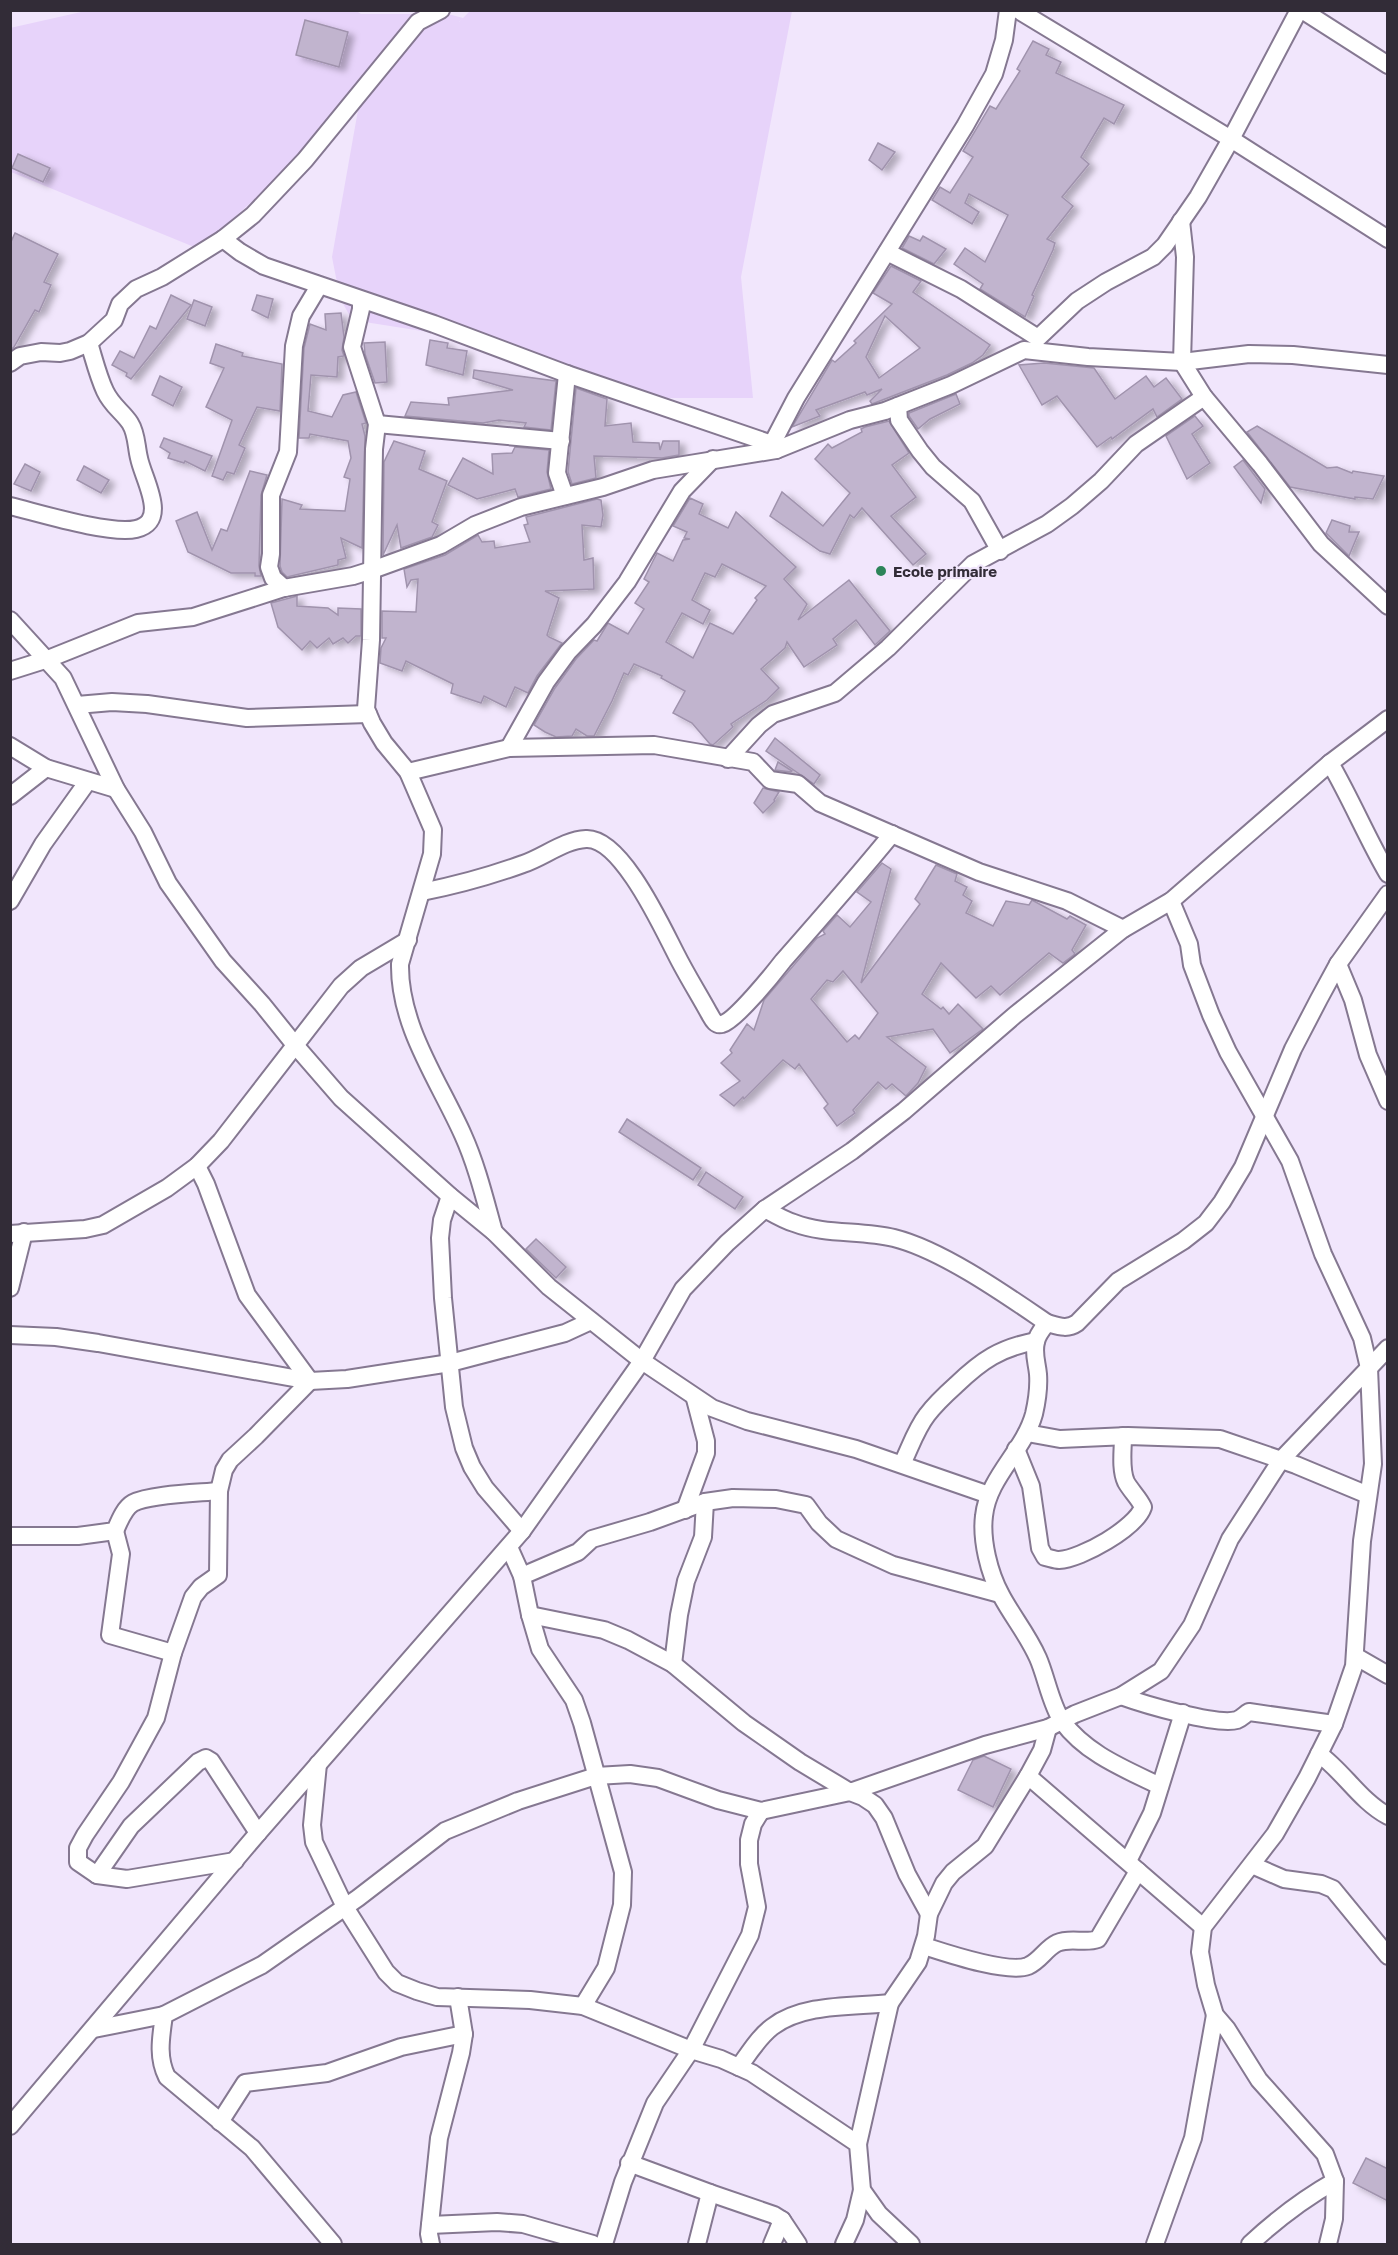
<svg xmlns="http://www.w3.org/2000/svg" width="1398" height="2255" font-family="'Golos Text',sans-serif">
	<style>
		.green { fill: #e7d3fa }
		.building { fill: #c1b4ce; stroke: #a093ad; stroke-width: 1.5; fill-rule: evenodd; filter: url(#shadow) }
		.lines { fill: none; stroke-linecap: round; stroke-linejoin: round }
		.minor-casing { stroke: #857891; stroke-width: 20 }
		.minor { stroke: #fff; stroke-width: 16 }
		.poi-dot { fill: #2c8459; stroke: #f1e6fc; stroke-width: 2 }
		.labels { text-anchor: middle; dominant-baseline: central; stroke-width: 4.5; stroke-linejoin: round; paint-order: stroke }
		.poi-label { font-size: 15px; font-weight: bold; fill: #322c37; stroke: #f1e6fc; text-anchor: start }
	</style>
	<defs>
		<filter id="shadow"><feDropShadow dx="6" dy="4" stdDeviation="3" flood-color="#0004"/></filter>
	</defs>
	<rect width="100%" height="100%" fill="#f1e6fc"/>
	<polygon class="green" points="90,10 355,10 361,14 448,14 463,18 459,22 471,10 792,11 741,277 753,398 630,398 460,337 352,320 340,298 332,257 358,110 313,147 199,249 11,172 10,28"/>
	<g class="building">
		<polygon points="305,20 348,32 339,67 296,55"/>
		<polygon points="1033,41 1049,49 1046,55 1061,62 1056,73 1124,105 1114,124 1104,118 1081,157 1089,164 1062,197 1073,206 1047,239 1055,243 1053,250 1032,295 1034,296 1025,317 980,289 983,284 954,264 965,248 985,262 1008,215 969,194 965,203 979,212 972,224 932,200 940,187 950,193 973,157 963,151 990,106 996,109 1020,71 1017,69"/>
		<polygon points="878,143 895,152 882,170 869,160"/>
		<polygon points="18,154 50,168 43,182 12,168"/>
		<polygon points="15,233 58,254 44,282 51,285 39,312 35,310 14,347 10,350 10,244"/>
		<polygon points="909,236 920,241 923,236 946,249 934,264 902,248"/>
		<path d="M 891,266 L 921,281 L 913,292 L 990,345 L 983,355 L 972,363 L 947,375 L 872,404 L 870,401 L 882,389 L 867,395 L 865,392 L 816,410 L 820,416 L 792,427 L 832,360 L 835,362 L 856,343 L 854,341 L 892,304 L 873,293 ZM 885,316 L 920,348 L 879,378 L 866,357 Z"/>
		<polygon points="171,295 191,305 131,379 126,376 127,373 112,365 120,351 134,358 150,326 156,329"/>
		<polygon points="257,295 273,299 268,318 252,310"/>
		<polygon points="194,300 212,307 205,326 187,319"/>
		<polygon points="341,313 344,337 342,350 344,356 338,357 337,377 311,375 308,411 332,417 343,395 356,392 366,423 362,424 365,436 362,548 341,538 346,558 338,560 338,565 287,577 282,572 280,566 282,499 302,505 300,509 345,511 350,479 344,477 351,458 348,441 310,434 309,438 299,438 304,348 310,324 326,330 325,314"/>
		<polygon points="430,340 448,343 447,348 467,351 463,375 426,365"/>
		<polygon points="385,342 387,382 375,383 365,354 364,343"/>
		<polygon points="216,344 243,353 242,356 282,364 280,411 257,407 239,445 245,448 234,474 227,472 223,480 212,476 232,420 206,407 224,368 210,363"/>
		<polygon points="1044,363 1094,368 1115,399 1146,376 1154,387 1166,378 1182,399 1157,417 1153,409 1112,439 1111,437 1097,447 1057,396 1042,405 1019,365"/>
		<polygon points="474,370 556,381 551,430 524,427 526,423 499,420 483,423 405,416 411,402 449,405 448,398 513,390 473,378"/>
		<polygon points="160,376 182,387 173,406 152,395"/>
		<polygon points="576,388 607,399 605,426 631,423 633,442 659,443 660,450 663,441 679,441 679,455 662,458 594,456 596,478 572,484 568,472"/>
		<polygon points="956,394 960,404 930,419 918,429 909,416 909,413"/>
		<polygon points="1195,416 1203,426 1192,434 1210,463 1187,479 1166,436"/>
		<polygon points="889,421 909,453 892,465 916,497 891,516 926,554 913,565 862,508 854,518 850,515 830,554 820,551 770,516 782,492 823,526 850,493 815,459 828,444 832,448 862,432 861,429 865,427"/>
		<polygon points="1257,426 1327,468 1337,467 1352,473 1353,471 1384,476 1373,499 1355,497 1355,499 1290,487 1247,432"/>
		<polygon points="164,438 212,456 205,471 185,461 184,463 168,458 170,453 160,447"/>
		<polygon points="394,441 425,451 419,469 447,481 432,522 438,525 432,537 401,548 397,525 383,555 384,462"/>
		<polygon points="515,447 549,450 547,472 551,489 518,497 515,489 477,499 448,485 463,458 493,474 492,454 512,453"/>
		<polygon points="1243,460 1265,489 1261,503 1234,467"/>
		<polygon points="25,464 40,472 31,491 14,484"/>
		<polygon points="84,466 109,480 101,493 77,480"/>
		<polygon points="250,471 267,475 261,495 259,566 261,576 255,576 255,573 231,573 188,552 176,521 197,512 212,550 221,529 227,531"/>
		<path d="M 690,498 L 703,504 L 699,514 L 728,528 L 736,512 L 796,567 L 784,579 L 807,604 L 798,620 L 849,580 L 890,631 L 875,645 L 856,620 L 833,639 L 837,645 L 804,667 L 787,642 L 785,648 L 761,669 L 779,688 L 767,700 L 731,724 L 733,727 L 713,745 L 710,744 L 692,723 L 673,713 L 685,691 L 661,678 L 662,676 L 634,664 L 628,675 L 624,673 L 612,701 L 594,736 L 587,736 L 576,729 L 572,736 L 556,737 L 545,732 L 534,725 L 555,688 L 576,659 L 594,640 L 597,641 L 608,623 L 628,634 L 644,609 L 635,603 L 649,582 L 644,579 L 657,553 L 673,561 L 683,540 L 690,539 L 684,538 L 687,532 L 673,526 ZM 722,564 L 766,586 L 755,598 L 757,600 L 733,634 L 710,623 L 693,658 L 666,642 L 682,613 L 703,624 L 710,610 L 692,600 L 705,573 L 715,577 Z"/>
		<polygon points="597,499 601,500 603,515 601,527 582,525 584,560 593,558 594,589 545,591 559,598 547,635 549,637 562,643 537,676 528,693 515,687 506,707 484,696 481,703 451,693 453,684 406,661 402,671 380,663 381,648 386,638 382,638 382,611 416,612 418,579 411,580 407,587 404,569 445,555 478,535 482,542 494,541 495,548 530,542 524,525 528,524 526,517"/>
		<polygon points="1332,520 1350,526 1349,532 1359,532 1349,556 1326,533"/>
		<polygon points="297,596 297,606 328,608 338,615 338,608 361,609 361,636 356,636 348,643 343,638 333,644 329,638 317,648 310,641 302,650 278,627 271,603"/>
		<polygon points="775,738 820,775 814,784 766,751"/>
		<polygon points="778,762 792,771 791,772 775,770"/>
		<polygon points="763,788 779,792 774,800 775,801 763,813 754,803"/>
		<path d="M 882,863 L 891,869 L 861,983 L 920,904 L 915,899 L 936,865 L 957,874 L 955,881 L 967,887 L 963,895 L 972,901 L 966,913 L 993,926 L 1006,901 L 1029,905 L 1032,900 L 1067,919 L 1070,916 L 1086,925 L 1072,950 L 1075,954 L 1063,963 L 1049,953 L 1000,995 L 991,986 L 976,998 L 941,963 L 922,994 L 941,1009 L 943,1007 L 949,1014 L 958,1004 L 983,1029 L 950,1053 L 933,1029 L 887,1037 L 926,1067 L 918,1083 L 906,1096 L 892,1084 L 886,1089 L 878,1082 L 853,1110 L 855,1113 L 837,1126 L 824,1108 L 828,1104 L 799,1064 L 795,1069 L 783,1060 L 744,1099 L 743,1097 L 734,1106 L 720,1095 L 740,1081 L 721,1063 L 732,1053 L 730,1050 L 747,1024 L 754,1030 L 764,1000 L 817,938 L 825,934 L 823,931 L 837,915 L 850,927 L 871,902 L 857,892 ZM 843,971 L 878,1013 L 859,1039 L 855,1035 L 847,1042 L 811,999 L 827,980 L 833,982 Z"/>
		<polygon points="627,1119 701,1168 693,1180 619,1132"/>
		<polygon points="706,1172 743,1197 735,1209 698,1185"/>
		<polygon points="536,1239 566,1267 556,1278 526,1249"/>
		<polygon points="984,1756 1011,1769 993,1807 958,1790 973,1760"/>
		<polygon points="1366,2158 1388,2169 1388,2201 1353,2183"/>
	</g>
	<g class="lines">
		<g class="minor-casing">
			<g id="minor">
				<polyline points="1018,10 1231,139 1388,239"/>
				<polyline points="1302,10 1388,65"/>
				<polyline points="1181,221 1185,257 1182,362 1204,397 1260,464 1321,544 1388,606"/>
				<polyline points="223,239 240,252 264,266 434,324 567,374 772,444 776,450"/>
				<polyline points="887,252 961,289 1038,338 1077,301 1106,282 1153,257 1165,245 1198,197 1231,139 1299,10"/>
				<path d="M 361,301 L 361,309 L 352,347 L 377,424 L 374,449 L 371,640 L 366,709 L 372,723 L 384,743 L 408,772 L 433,830 L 432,854 L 400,964 C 399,1026 439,1081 463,1135 C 477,1166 485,1200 494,1232"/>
				<polyline points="10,363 20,356 41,352 60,353 70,351 89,343 114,320 120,304 136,289 162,277 223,239 253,215 305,160 418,22 441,10"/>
				<polyline points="898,406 899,420 920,451 933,467 972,501 1000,551"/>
				<polyline points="377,424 561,441"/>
				<polyline points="772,444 796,398 965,126 994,74 1004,40 1008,10"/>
				<polyline points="565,496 557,473 567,374"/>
				<path d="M 10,506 C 39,513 110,535 136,529 C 170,521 143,479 139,458 C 136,446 137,434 130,423 C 122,411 112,406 105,391 C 98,376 94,359 89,343"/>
				<polyline points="284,588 273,578 269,567 271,554 271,495 288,452 294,346 301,316 319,286"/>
				<polyline points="10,620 63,678 116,789 143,832 168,883 223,961 262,1004 295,1045 341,1098 450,1196 494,1232 549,1287 642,1361 712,1408 747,1421 856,1449 989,1495"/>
				<polyline points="10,671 48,659 138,623 193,617 284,588 353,576 372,570 441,545 475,525 521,507 603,487 653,470 776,450 850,420 885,411 951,385 1024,350 1088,357 1182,362 1249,354 1293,355 1388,365"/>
				<polyline points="77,705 112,702 147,704 247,718 368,714"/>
				<polyline points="10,746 46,768 116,789"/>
				<polyline points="509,748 546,682 568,652 594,625 627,582 682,491 713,459"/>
				<polyline points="728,759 759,725 773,714 835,693 888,648 973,564 1047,524 1072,506 1101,481 1136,444 1204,397"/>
				<path d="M 1330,763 C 1351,799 1367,838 1388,874"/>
				<polyline points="408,772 509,748 654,745 753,762 770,780 798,784 820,803 979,872 1067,901 1123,929"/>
				<polyline points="10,796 46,768"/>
				<path d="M 422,892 C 457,885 490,876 523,864 C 544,857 564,840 586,839 C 621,837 662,927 676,954 C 686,974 698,993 709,1013 C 712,1018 715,1026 722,1024 C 735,1021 773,974 783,961 C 820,919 856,878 892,834"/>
				<polyline points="10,901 43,844 88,781"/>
				<polyline points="1171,901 1189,944 1192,965 1211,1015 1228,1052 1290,1161 1323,1254 1362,1338 1369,1368 1373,1464 1362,1541 1354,1666 1334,1724 1307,1778 1275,1834 1203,1927 1200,1952 1206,1985 1215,2015 1227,2029 1259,2080 1325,2154 1335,2181 1334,2219 1328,2244"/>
				<polyline points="1338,964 1353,1000 1368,1055 1388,1101"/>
				<polyline points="197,1166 206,1184 247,1295 310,1381 256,1436 230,1460 224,1470 219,1491 218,1575 201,1587 193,1597 173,1653 156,1718 121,1782 85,1835 78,1848 78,1862 97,1875 127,1879 235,1861"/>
				<polyline points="450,1196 442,1220 440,1238 443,1298 454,1407 464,1448 472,1467 485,1488 522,1531"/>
				<path d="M 765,1209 C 774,1214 784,1220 794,1223 C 825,1235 861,1230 894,1238 C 942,1250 1006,1295 1047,1323"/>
				<polyline points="10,1234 85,1229 103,1225 167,1188 197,1166 221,1141 341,986 361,968 408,940"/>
				<polyline points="10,1288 24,1232"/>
				<polyline points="10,1335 56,1337 98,1343 310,1381 347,1379 450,1363 565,1333 591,1321"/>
				<polyline points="1027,1433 1060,1439 1128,1436 1220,1439 1296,1465 1368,1495"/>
				<path d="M 1016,1449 L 1031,1486 L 1040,1548 L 1045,1557 C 1050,1558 1055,1560 1059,1560 C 1081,1559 1136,1528 1143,1507 C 1139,1498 1131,1491 1126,1482 C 1120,1469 1123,1450 1123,1436"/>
				<path d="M 902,1464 C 910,1448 916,1429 927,1415 C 936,1403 946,1394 956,1385 C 982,1360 1000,1348 1036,1341"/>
				<polyline points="685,1510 706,1453 706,1441 695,1399"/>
				<polyline points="115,1531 121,1554 110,1635 173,1653"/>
				<path d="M 10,1536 L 78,1536 L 115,1531 C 119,1522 124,1508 133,1503 C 150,1494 199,1493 219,1491"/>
				<polyline points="509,1547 522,1576 530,1615 540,1649 574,1700 582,1723 623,1872 622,1905 606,1968 583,2006"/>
				<polyline points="522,1576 578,1552 592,1539 650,1522 705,1502 733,1498 776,1499 806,1505 819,1523 836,1539 893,1565 1000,1594"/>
				<polyline points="530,1615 604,1630 628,1640 673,1664 744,1723 800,1762 850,1792 985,1745 1048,1728 1075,1714 1121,1696 1161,1671 1192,1625 1230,1539 1281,1460 1388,1348"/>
				<polyline points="1355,1656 1388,1675"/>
				<polyline points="673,1664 679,1615 686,1581 703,1537 705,1502"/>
				<path d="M 1121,1696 C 1143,1704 1217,1726 1237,1720 C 1242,1718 1245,1714 1249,1712 L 1334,1724"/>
				<path d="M 1319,1754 C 1344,1772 1360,1801 1388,1816"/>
				<polyline points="318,1764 312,1825 314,1842 345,1907 386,1972 397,1983 417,1991 437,1997 530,2000 583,2006 691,2050 721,2059 752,2073 858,2144 862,2190 879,2214 911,2244"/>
				<polyline points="1028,1776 1203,1927"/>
				<path d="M 1160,1786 C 1125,1769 1086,1754 1062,1721 C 1051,1705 1046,1676 1038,1658 C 1028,1635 1012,1616 1001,1595 C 989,1573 981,1540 984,1516 C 988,1477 1024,1451 1034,1414 C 1037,1401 1039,1387 1038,1374 C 1037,1363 1033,1353 1036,1342 C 1037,1335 1043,1328 1047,1323 C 1058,1326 1067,1330 1077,1323 L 1118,1281 L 1183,1241 L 1206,1223 L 1222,1202 L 1243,1167 L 1293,1049 L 1319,999 L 1338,964 L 1388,894"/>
				<polyline points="1128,1861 1152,1813 1183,1713"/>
				<polyline points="1252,1865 1284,1879 1321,1884 1333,1889 1388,1956"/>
				<polyline points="97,1875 131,1826 198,1762 206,1758 211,1761 258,1833"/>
				<path d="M 924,1946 C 946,1953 1007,1974 1028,1966 C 1040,1961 1046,1948 1057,1943 C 1071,1937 1085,1944 1098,1939 L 1138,1871"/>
				<polyline points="94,2029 164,2015"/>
				<path d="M 739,2067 C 749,2053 758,2038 772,2027 C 803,2003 853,2007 890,2003 L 918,1962 L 926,1936 L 929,1914 L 944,1883 L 953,1872 L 985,1846 L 1028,1776 L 1042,1750 L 1048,1728"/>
				<polyline points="220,2122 245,2083 327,2073 401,2047 464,2034"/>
				<polyline points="10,2126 258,1833 522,1531 642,1361 683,1289 727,1243 765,1209 852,1151 904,1111 1015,1015 1123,929 1171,901 1330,763 1388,719"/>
				<polyline points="858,2144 890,2003"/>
				<polyline points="629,2163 710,2193 697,2244"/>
				<polyline points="710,2193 774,2215 782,2220 798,2244"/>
				<polyline points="430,2225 497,2222 523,2224 593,2244"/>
				<path d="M 333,2244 L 252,2148 L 167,2077 C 157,2057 161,2037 164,2015 L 262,1965 L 358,1898 L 445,1831 L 518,1801 L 596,1776 L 630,1774 L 658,1778 L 718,1800 L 761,1811 L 850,1792 L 863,1797 L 875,1805 L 884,1818 L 907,1874 L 929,1914"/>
				<polyline points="431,2244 429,2234 439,2138 461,2053 464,2034 458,1997"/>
				<polyline points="604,2244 623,2182 655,2103 691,2050 750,1935 757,1907 749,1864 749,1840 753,1824 761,1811"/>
				<polyline points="772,2244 782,2220"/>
				<polyline points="844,2244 855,2220 862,2190"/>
				<polyline points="1155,2244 1193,2138 1215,2015"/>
				<path d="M 1250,2244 C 1277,2219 1303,2199 1335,2181"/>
			</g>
		</g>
		<use href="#minor" class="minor"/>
	</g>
	<circle class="poi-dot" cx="881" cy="571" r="6"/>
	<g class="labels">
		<g class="poi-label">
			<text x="893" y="571">Ecole primaire</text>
		</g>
	</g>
	<rect width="1398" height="2255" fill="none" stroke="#322c37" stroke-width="24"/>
</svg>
